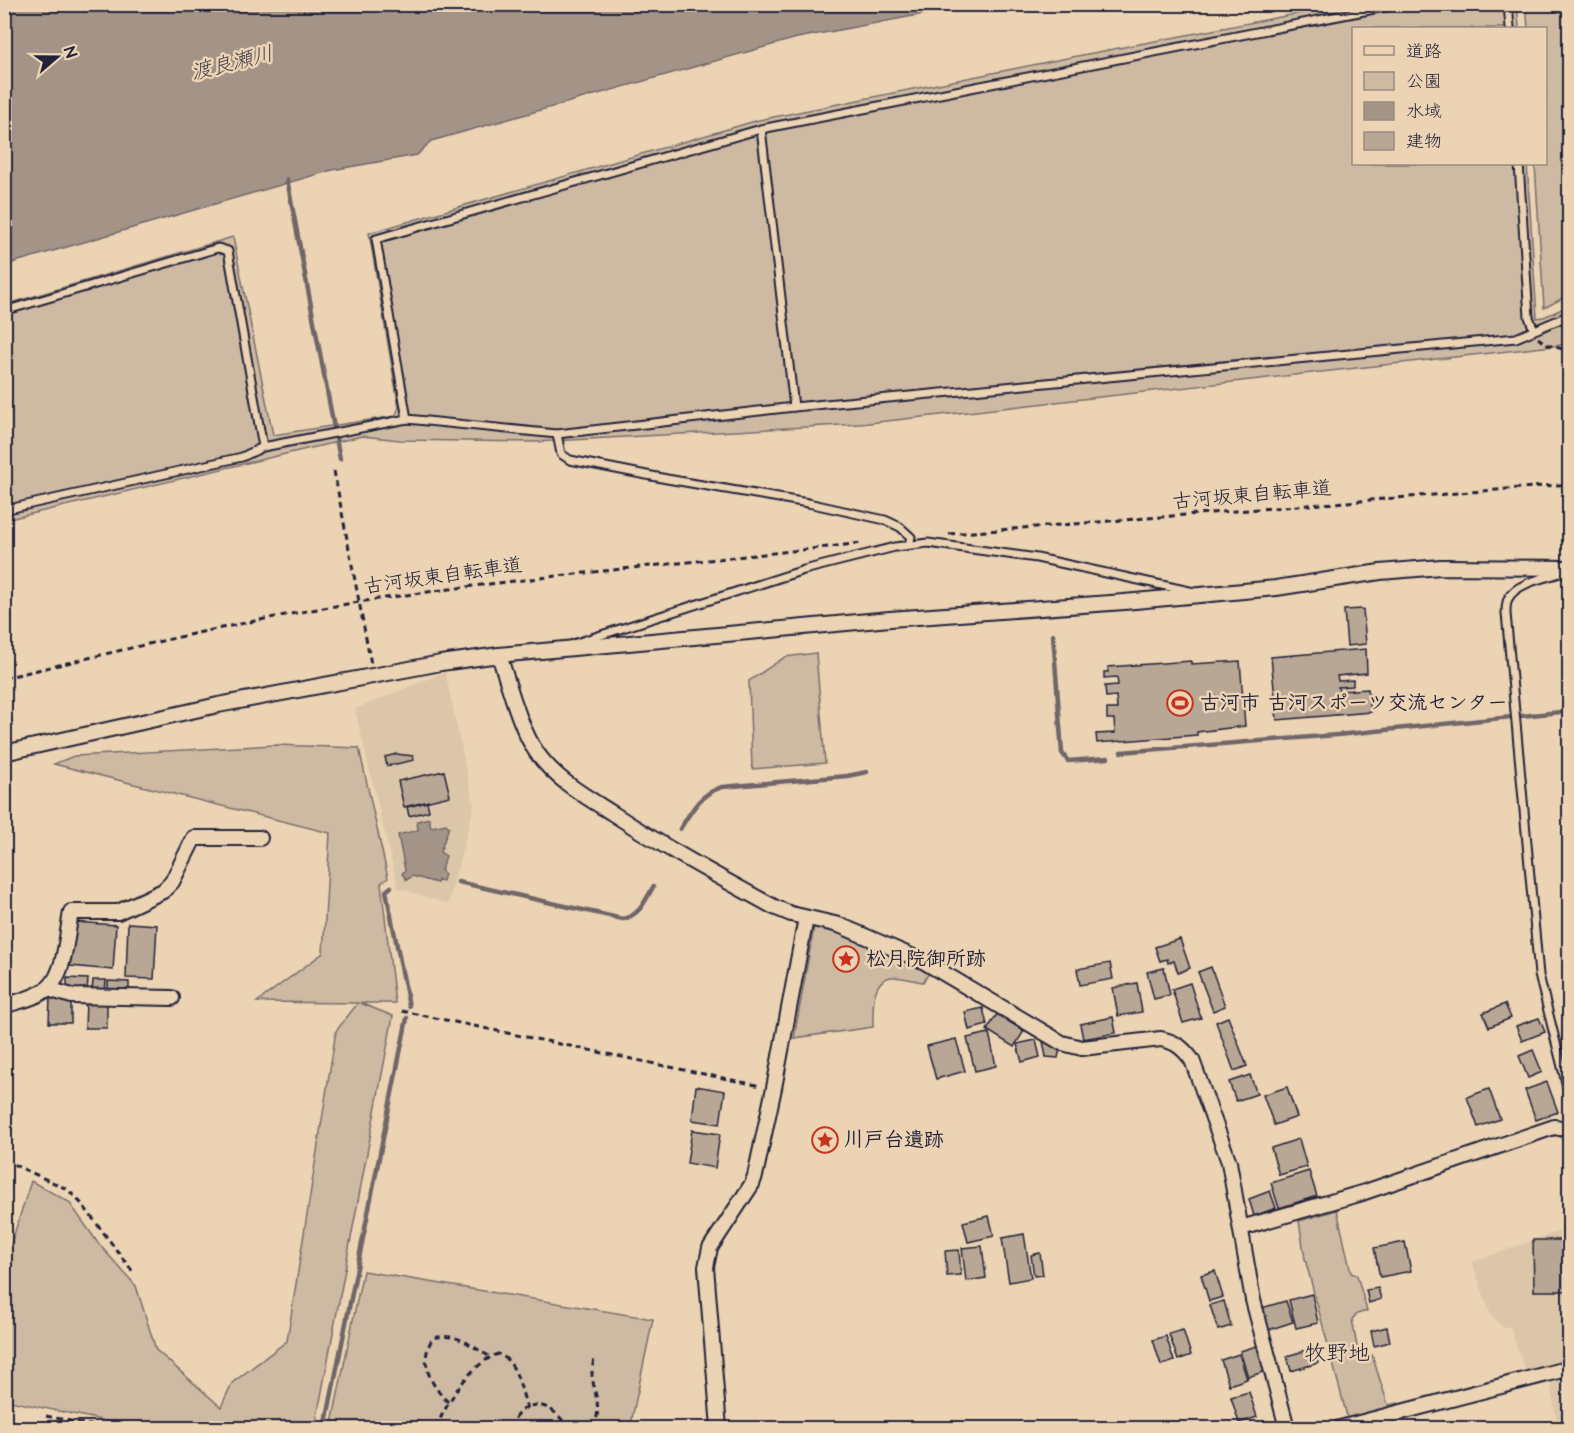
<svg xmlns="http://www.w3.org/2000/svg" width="1574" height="1433" font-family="'Architects Daughter','Klee One',sans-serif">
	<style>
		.built { fill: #dcc6aa }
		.green { fill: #cebaa2; stroke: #786e6e; stroke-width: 1.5 }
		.water { fill: #a49488; stroke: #706669; stroke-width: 1.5 }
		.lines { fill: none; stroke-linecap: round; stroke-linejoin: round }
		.stream { stroke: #706669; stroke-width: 4.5 }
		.building { fill: #b9a795; stroke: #22223b; stroke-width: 1.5 }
		.service-casing { stroke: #22223b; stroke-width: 11 }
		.minor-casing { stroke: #22223b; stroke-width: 18 }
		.path { stroke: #22223b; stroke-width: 3; stroke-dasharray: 6 4.5; stroke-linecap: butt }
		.service { stroke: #ebd3b3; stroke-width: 7 }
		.minor { stroke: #ebd3b3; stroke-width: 14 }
		.labels { text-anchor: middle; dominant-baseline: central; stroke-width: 5; stroke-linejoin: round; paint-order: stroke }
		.street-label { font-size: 20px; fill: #22223b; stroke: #ebd3b3 }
		.poi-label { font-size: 20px; font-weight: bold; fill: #22223b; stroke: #ebd3b3; text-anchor: start }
		.water-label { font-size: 21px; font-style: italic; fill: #423e4e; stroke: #ebd3b3 }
		.quarter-label { font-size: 22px; fill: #22223b; stroke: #ebd3b3 }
	</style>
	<rect width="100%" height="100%" fill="#ebd3b3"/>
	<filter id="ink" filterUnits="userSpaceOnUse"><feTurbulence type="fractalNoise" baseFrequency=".0167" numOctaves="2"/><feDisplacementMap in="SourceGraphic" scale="12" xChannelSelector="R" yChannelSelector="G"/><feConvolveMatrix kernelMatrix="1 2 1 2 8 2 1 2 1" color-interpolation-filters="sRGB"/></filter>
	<g filter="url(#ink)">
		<g class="built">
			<polygon points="445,672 474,806 448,904 398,888 355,709"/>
			<polygon points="1569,1228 1569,1362 1526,1373 1510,1327 1503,1328 1490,1313 1472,1262"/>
			<polygon points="1569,1373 1569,1428 1558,1428 1549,1378"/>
		</g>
		<g class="green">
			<polygon points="1517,4 1519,28 1354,28 1354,164 1527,164 1537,318 1544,317 1569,306 1570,344 860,424 534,442 400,440 362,436 5,520 4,305 233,237 273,435 395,416 399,408 369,233 759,120 1072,57 1343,5"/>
			<polygon points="1526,5 1569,5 1569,295 1544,308 1535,164 1546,164 1546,28 1528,28"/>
			<polygon points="816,653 825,763 752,769 749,681 785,657"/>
			<polygon points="276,745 359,748 388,878 381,883 395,1003 360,1003 393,1016 315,1428 140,1428 5,1400 5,1263 31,1181 69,1202 98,1243 136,1286 156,1350 221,1407 232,1383 287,1341 336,1031 358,1003 257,1002 323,953 330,833 54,764 74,756"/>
			<path d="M 826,926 L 884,950 L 930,972 L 923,982 C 914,981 900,976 891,977 C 870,980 873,1013 873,1027 L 794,1038 L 814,927 Z"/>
			<polygon points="1337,1210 1351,1273 1357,1275 1367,1311 1357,1314 1352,1319 1359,1358 1372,1355 1388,1405 1398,1403 1399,1406 1348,1420 1305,1259 1299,1221"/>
			<polygon points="363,1271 653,1319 630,1428 331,1428"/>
		</g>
		<g class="water">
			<polygon points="5,4 972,4 972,5 797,38 431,141 417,155 332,170 5,265"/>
			<polygon points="429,818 431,827 446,824 449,827 440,852 446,856 441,870 445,874 443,881 438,880 437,883 412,876 407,880 402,874 405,870 398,835 418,830 417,821"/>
		</g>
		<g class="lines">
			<g class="stream">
				<polyline points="287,179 340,459"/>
				<polyline points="1053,634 1062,753 1068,761 1108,758"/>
				<polyline points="1121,752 1337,735 1570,711"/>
				<path d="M 680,829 C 692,810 700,794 722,787 L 847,776 L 867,772"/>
				<path d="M 458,882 L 623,919 C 640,915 645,901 653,887"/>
				<polyline points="391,887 386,891 409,1006"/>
				<polyline points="325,1428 407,1018"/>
			</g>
		</g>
		<g class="building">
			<polygon points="1363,609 1366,644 1347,646 1344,610"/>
			<polygon points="1366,649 1367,673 1337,676 1338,681 1353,680 1353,686 1338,687 1339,691 1368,689 1371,712 1277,720 1271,657"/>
			<polygon points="1191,661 1191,664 1240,661 1245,726 1197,732 1197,735 1097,743 1096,734 1115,733 1114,719 1107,719 1107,709 1117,709 1116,696 1106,697 1105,686 1118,685 1117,677 1104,678 1104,672 1108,672 1108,667"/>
			<polygon points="396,754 413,756 414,760 387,766 385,757"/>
			<polygon points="444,771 450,796 404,807 398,781"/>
			<polygon points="427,802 429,811 409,816 407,807"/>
			<polygon points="74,922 116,925 113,970 70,966"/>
			<polygon points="128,923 157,925 154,979 126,978"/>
			<polygon points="1180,939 1190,968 1178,973 1174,961 1168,963 1167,959 1160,961 1155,947"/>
			<polygon points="1110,963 1113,979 1080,985 1077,969"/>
			<polygon points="1211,967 1225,1006 1213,1011 1198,972"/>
			<polygon points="1164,968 1170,995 1154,999 1147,972"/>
			<polygon points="67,978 88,979 87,991 67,990"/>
			<polygon points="93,980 106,980 105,993 92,992"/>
			<polygon points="108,981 129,982 129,994 108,993"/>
			<polygon points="1137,983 1142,1012 1118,1016 1113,988"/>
			<polygon points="1190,983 1201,1018 1183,1023 1172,989"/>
			<polygon points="50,998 71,998 71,1023 49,1023"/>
			<polygon points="86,1003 107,1003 107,1028 85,1028"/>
			<polygon points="1505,1004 1511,1018 1489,1027 1483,1013"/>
			<polygon points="983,1008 987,1025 969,1030 965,1012"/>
			<polygon points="997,1014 1024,1031 1014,1047 987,1030"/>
			<polygon points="1113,1017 1116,1033 1083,1039 1080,1024"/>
			<polygon points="1228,1017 1247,1066 1234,1071 1216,1022"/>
			<polygon points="1539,1018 1545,1032 1522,1041 1516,1026"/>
			<polygon points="989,1033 996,1066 975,1071 967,1038"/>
			<polygon points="1570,1034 1570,1051 1563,1037"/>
			<polygon points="956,1039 965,1071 936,1079 927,1046"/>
			<polygon points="1036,1040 1040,1057 1022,1062 1017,1044"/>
			<polygon points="1043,1041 1060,1049 1058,1058 1046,1057"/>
			<polygon points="1533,1050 1542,1072 1528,1078 1519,1056"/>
			<polygon points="1250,1075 1257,1094 1236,1101 1229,1082"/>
			<polygon points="1547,1082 1558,1112 1536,1120 1525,1090"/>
			<polygon points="696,1086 725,1091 720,1124 692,1120"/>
			<polygon points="1287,1087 1297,1117 1274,1125 1263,1095"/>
			<polygon points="1489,1089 1500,1119 1478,1127 1467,1097"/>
			<polygon points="692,1130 720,1134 715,1168 687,1163"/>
			<polygon points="1299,1139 1307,1167 1279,1175 1271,1148"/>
			<polygon points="1309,1171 1317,1196 1279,1208 1271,1183"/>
			<polygon points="1270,1191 1276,1208 1254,1216 1249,1199"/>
			<polygon points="989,1216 994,1236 968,1242 963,1222"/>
			<polygon points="1024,1234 1031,1278 1009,1282 1002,1238"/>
			<polygon points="1533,1240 1570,1240 1570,1291 1534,1291"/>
			<polygon points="1405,1242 1411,1271 1380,1277 1374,1248"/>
			<polygon points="982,1246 986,1278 966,1281 962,1248"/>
			<polygon points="959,1250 961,1275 947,1276 945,1251"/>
			<polygon points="1040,1253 1043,1275 1034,1276 1031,1255"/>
			<polygon points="1215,1271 1223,1297 1209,1301 1201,1275"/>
			<polygon points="1378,1288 1381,1299 1369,1303 1366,1290"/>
			<polygon points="1312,1294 1318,1323 1296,1328 1289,1300"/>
			<polygon points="1224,1301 1231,1326 1218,1330 1210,1305"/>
			<polygon points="1286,1301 1293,1322 1265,1331 1258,1309"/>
			<polygon points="1387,1327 1390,1342 1374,1346 1371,1331"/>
			<polygon points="1183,1330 1191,1355 1178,1360 1169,1334"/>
			<polygon points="1166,1336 1174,1361 1161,1365 1153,1340"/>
			<polygon points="1257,1346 1266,1371 1248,1377 1240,1351"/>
			<polygon points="1314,1348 1318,1363 1291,1371 1287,1356"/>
			<polygon points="1239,1354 1247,1379 1229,1385 1221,1360"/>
			<polygon points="1570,1380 1570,1399 1565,1381"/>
			<polygon points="1249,1392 1257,1417 1239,1423 1231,1397"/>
		</g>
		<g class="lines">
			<g class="service-casing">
				<g id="service">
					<polyline points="1508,4 1510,28"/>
					<polyline points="761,129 794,407"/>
					<polyline points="1519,164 1529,317 1534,330"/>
					<polyline points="4,311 218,248 228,251 263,447"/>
					<polyline points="407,419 376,239 761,129 1400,4"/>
					<polyline points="557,434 561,454 570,460 667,479 808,503 885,520 900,527 911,537 909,544"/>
					<polyline points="4,510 242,457 263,447 407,419 557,434 794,407 1516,338 1570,315"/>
					<path d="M 1563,572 C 1547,578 1516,582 1508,599 C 1506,603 1506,609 1506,613 L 1539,975 L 1570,1099"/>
					<polyline points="573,644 804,570 895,547 928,543 1037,558 1194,592"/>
					<polyline points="1566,1129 1570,1107"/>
				</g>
			</g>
			<g class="minor-casing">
				<g id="minor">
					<path d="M 499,655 C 509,685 520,729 537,753 C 556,780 585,796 612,813 C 664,847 719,877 774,907 L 791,914 L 839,925 L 923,961 L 1062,1043 L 1082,1048 L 1161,1039 C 1176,1042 1183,1048 1192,1060 L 1229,1162 L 1253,1300 L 1287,1428"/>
					<polyline points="4,753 218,705 441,663 499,655 890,619 1124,602 1276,588 1380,572 1441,567 1570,568"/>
					<polyline points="48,989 72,996 172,998"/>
					<path d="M 4,1006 C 18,1001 37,998 48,988 C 65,975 67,933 71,912 L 118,912 L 163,891 L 172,882 L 194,838 L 260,838"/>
					<polyline points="1241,1228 1362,1193 1554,1127 1566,1129 1570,1136"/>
					<polyline points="719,1428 706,1267 710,1248 752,1184 755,1176 774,1088 806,918"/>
					<polyline points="1340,1428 1570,1368"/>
				</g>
			</g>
			<g class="path">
				<polyline points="1538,338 1548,345 1570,351"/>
				<polyline points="334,471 371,664"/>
				<polyline points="949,534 1570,484"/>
				<path d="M 4,678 C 122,650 240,621 359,602 C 526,576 694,563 862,543"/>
				<polyline points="402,1011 761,1086"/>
				<polyline points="4,1160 67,1189 82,1204 133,1272"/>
				<path d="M 448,1402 C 430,1385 418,1360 433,1338 C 460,1332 469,1346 491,1357"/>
				<polyline points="46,1416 104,1428"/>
				<path d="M 436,1428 C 447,1402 470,1364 498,1354 C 517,1360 521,1391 527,1408"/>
				<path d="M 510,1428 C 512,1425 514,1419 517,1415 C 534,1395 558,1409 567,1428"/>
				<path d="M 593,1428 C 603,1409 594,1394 592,1375 C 592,1370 593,1364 594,1359"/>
			</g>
			<use href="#service" class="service"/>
			<use href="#minor" class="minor"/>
		</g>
	</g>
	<defs>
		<g id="stadium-ring" transform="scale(1.35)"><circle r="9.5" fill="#ebd3b3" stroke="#c8321e" stroke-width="1.5"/><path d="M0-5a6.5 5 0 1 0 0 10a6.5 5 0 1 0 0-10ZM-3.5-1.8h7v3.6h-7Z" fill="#c8321e"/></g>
		<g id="sight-ring" transform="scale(1.35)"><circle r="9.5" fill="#ebd3b3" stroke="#c8321e" stroke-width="1.5"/><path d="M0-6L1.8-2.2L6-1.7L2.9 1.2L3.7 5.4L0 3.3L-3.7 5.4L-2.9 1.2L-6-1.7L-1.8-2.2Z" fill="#c8321e"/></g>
	</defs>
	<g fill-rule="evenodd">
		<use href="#stadium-ring" x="1180" y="703"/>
		<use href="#sight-ring" x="846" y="959"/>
		<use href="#sight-ring" x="825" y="1140"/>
	</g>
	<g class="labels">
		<g class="street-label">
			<text transform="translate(1252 495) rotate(-5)">古河坂東自転車道</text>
			<text transform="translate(443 576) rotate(-8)">古河坂東自転車道</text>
		</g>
		<g class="poi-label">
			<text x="1200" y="703">古河市 古河スポーツ交流センター</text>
			<text x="866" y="959">松月院御所跡</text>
			<text x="844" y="1140">川戸台遺跡</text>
		</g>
		<g class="water-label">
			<text transform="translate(232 63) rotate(-14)">渡良瀬川</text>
		</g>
		<g class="quarter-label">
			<text x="1337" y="1353">牧野地</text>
		</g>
	</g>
	<rect width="1574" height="1433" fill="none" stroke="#ebd3b3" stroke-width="24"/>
	<rect x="12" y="12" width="1550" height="1409" fill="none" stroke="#22223b" stroke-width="2" filter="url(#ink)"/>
	<rect x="1352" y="27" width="195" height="138" fill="#ebd3b3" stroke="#9b8c83" stroke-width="1.5"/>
	<rect x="1364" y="46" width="30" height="9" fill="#ebd3b3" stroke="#9b8c83" stroke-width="1.5"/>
	<text x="1406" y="57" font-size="18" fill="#22223b">道路</text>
	<rect x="1364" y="72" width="30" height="18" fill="#cebaa2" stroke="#9b8c83" stroke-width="1.5"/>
	<text x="1406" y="87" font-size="18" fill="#22223b">公園</text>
	<rect x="1364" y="102" width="30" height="18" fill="#a49488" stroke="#9b8c83" stroke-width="1.5"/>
	<text x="1406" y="117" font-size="18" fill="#22223b">水域</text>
	<rect x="1364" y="132" width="30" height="18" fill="#b9a795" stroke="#9b8c83" stroke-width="1.5"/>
	<text x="1406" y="147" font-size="18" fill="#22223b">建物</text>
	<g transform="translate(57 57) rotate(70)" stroke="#ebd3b3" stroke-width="4.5" paint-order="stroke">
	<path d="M0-4.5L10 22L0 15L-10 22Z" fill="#22223b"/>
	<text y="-9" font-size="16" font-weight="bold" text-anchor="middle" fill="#22223b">N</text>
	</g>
</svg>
